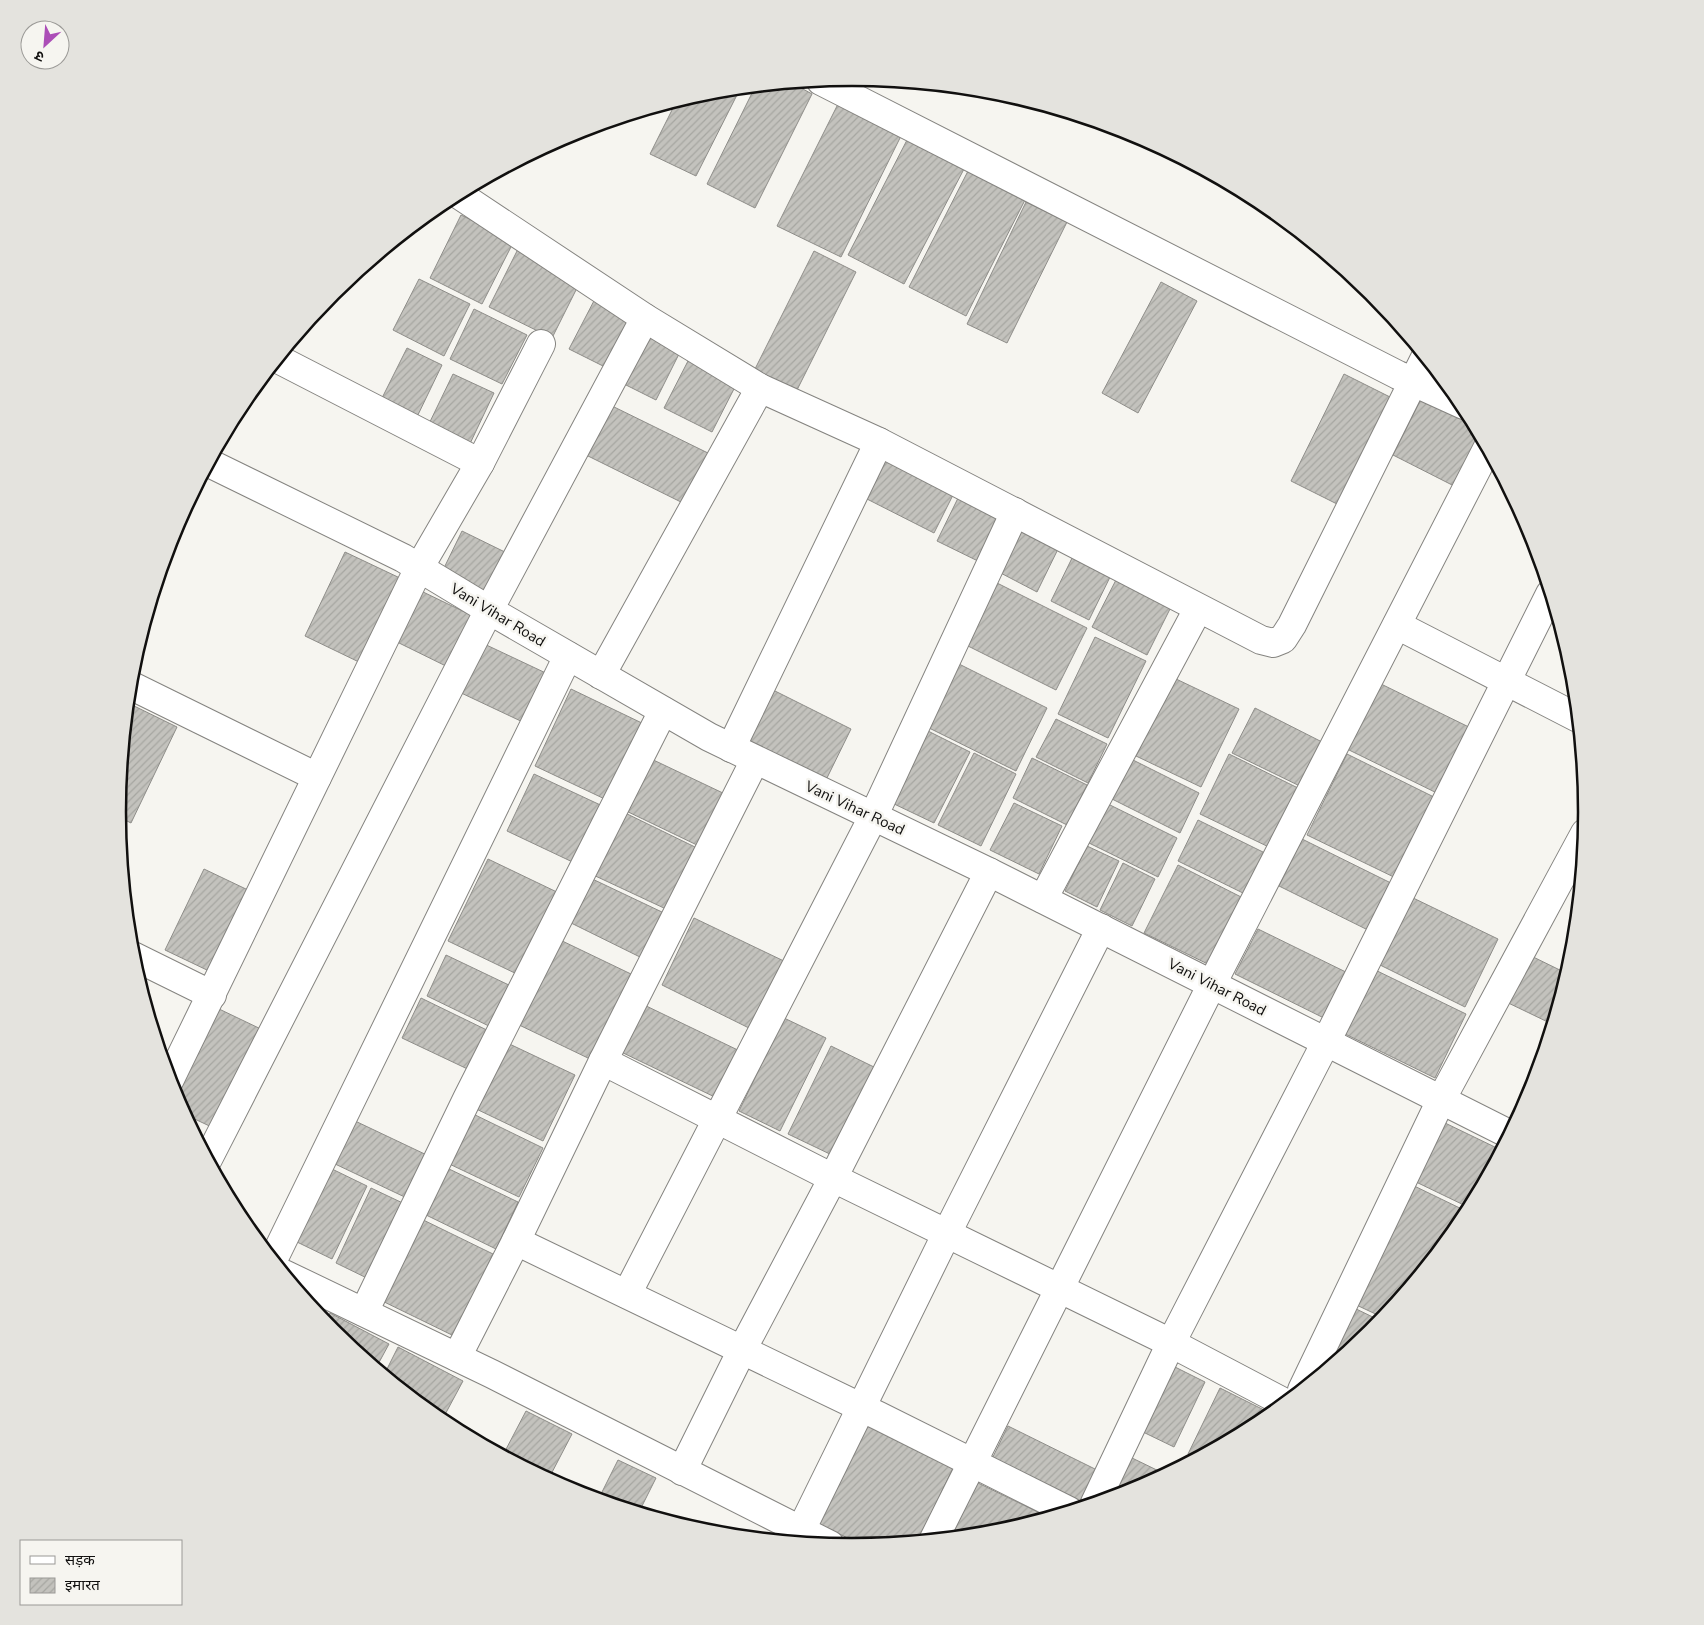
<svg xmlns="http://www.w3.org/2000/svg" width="1704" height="1625" font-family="'Nunito Sans','Noto Sans Devanagari',sans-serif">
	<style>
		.building { fill: url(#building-hatch); stroke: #8e8d89 }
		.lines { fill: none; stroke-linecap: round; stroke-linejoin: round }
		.minor-casing { stroke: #858480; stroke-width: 30 }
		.minor { stroke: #fff; stroke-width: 28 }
		.labels { text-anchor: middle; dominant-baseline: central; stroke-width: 5; stroke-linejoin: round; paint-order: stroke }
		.street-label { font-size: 15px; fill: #11100f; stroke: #f6f5f0 }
		.rim { fill: none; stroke: #11100f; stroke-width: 2.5 }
	</style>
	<defs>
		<pattern id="building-hatch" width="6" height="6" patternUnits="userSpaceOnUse" patternTransform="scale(1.25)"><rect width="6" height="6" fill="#c3c2bd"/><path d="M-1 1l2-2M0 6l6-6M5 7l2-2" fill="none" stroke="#a6a6a1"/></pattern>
	</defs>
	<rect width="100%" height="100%" fill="#f6f5f0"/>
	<g class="building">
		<polygon points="792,83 812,94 755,208 707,184 755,87"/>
		<polygon points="740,89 696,176 650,154 676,102 709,92"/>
		<polygon points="838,104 901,136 841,257 777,226"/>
		<polygon points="907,140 964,169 904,284 848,255"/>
		<polygon points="968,171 1025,200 966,316 909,287"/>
		<polygon points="1026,202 1067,222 1007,343 967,324"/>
		<polygon points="461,215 514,241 482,304 430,278"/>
		<polygon points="519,247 582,278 552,338 489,307"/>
		<polygon points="814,251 856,272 795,394 753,373"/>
		<polygon points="419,279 470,304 444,356 393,330"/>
		<polygon points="1161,282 1197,301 1138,413 1102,393"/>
		<polygon points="597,295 640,316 613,371 569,349"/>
		<polygon points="474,309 527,335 502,384 450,359"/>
		<polygon points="642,332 681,350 656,400 618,381"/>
		<polygon points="407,348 442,365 415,421 379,404"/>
		<polygon points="689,359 737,383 712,432 664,408"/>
		<polygon points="453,374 494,393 467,450 426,430"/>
		<polygon points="1344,374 1394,399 1341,506 1291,481"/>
		<polygon points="1422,397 1472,422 1482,439 1458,488 1393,455"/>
		<polygon points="608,404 712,455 687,505 584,454"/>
		<polygon points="886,457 955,491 934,533 865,498"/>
		<polygon points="960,494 1005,517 982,563 937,541"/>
		<polygon points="1015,523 1060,545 1037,592 993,569"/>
		<polygon points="462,531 513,556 493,595 443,570"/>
		<polygon points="345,552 402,579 361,663 305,636"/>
		<polygon points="1075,552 1113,571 1089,620 1051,601"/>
		<polygon points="1118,576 1173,603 1147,655 1092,627"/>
		<polygon points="991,580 1087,628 1056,690 960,642"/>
		<polygon points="419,590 479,619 454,670 395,641"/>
		<polygon points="1095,637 1146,661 1108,738 1058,714"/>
		<polygon points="480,642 550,675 527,724 457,691"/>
		<polygon points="953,661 1047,708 1016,771 921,724"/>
		<polygon points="1174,678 1239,709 1201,787 1136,756"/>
		<polygon points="1379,683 1477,731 1445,797 1347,749"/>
		<polygon points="767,687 851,729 824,784 739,742"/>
		<polygon points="571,689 646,725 609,801 535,766"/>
		<polygon points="128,703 177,727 131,823 117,816 117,812"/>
		<polygon points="1255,708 1328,745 1306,789 1232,753"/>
		<polygon points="1056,719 1107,744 1088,783 1036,757"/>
		<polygon points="926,730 970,752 934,823 890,802"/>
		<polygon points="974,753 1016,774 981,846 938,825"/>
		<polygon points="1229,754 1302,790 1273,849 1200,814"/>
		<polygon points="1347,754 1442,801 1402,881 1307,835"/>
		<polygon points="645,756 725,794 699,846 620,808"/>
		<polygon points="1032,758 1087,785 1067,825 1013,798"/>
		<polygon points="1131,759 1199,793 1180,833 1112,799"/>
		<polygon points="534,774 609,809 581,866 507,831"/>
		<polygon points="1014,803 1062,826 1039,874 990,850"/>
		<polygon points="1108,804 1177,838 1158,877 1089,843"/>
		<polygon points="619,810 695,847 666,909 589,873"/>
		<polygon points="1198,820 1269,855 1249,896 1178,861"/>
		<polygon points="1302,839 1401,888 1378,935 1279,886"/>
		<polygon points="1087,846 1119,861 1097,907 1065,891"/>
		<polygon points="488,859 561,894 521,976 448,941"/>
		<polygon points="1123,863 1155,879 1132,926 1100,910"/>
		<polygon points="1178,865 1247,900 1214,967 1144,933"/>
		<polygon points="204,869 248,890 209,971 165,950"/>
		<polygon points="586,876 664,913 642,958 565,920"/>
		<polygon points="1409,896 1498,939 1465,1007 1376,963"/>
		<polygon points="694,918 788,963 755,1031 662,985"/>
		<polygon points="1258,929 1356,977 1334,1023 1235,974"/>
		<polygon points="556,938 631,974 590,1059 515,1023"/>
		<polygon points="1523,952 1568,974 1552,1024 1500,999"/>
		<polygon points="446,955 513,987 493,1028 427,996"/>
		<polygon points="1369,967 1466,1014 1435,1078 1339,1031"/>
		<polygon points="421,998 495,1034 476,1073 402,1038"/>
		<polygon points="640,1003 744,1053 721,1100 617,1050"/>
		<polygon points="217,1008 265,1031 218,1130 184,1114 175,1097"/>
		<polygon points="784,1018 826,1038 780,1131 739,1111"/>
		<polygon points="501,1040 575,1075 543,1141 470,1106"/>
		<polygon points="831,1046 876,1068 834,1156 788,1134"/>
		<polygon points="467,1111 543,1148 519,1197 443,1161"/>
		<polygon points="353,1120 431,1157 411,1200 333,1163"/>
		<polygon points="1443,1122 1501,1150 1470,1208 1414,1181"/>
		<polygon points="447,1168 518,1202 496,1249 424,1214"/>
		<polygon points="332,1169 367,1186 332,1259 297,1242"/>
		<polygon points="1406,1182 1468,1212 1463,1221 1384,1318 1348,1301"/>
		<polygon points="371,1188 409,1206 373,1281 336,1263"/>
		<polygon points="411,1214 493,1254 454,1336 372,1296"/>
		<polygon points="1350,1306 1381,1321 1372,1332 1338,1360 1326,1354"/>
		<polygon points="330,1313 389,1344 376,1368 332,1332 325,1323"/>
		<polygon points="398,1347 463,1381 441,1422 384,1375"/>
		<polygon points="1175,1367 1205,1382 1174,1447 1143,1432"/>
		<polygon points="1220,1388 1272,1414 1260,1424 1196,1458 1188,1454"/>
		<polygon points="526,1411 572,1434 548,1480 503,1455"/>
		<polygon points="861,1422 953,1468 918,1541 864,1546 813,1521"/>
		<polygon points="1008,1426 1099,1471 1081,1508 987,1469"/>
		<polygon points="1130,1457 1165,1474 1133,1492 1110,1499"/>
		<polygon points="618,1460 656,1478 639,1512 598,1500"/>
		<polygon points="976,1482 1048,1517 995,1533 948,1538"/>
	</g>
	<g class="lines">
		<g class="minor-casing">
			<g id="minor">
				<polyline points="821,81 1398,375 1464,405"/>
				<polyline points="458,194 645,318 760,388 879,442 1261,640 1273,643 1283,639 1292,625 1425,358"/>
				<polyline points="278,359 480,463"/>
				<polyline points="209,463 403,558 489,610 709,737 989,872 1509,1134"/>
				<polyline points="1397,625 1578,718"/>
				<polyline points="601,675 760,388"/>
				<polyline points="130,685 317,777"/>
				<polyline points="731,748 879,442"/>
				<polyline points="1043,899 1198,609"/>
				<polyline points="131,955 212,995"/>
				<polyline points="603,1061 825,1174 1171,1343 1285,1403"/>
				<polyline points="169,1081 419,568 480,463 541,344"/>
				<polyline points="208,1159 489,610 645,318"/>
				<polyline points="516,1241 879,1416 1069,1511"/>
				<polyline points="273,1260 568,656"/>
				<polyline points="284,1274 492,1374 830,1545"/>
				<polyline points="627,1294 873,817 1015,512"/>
				<polyline points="364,1312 467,1099 663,711"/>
				<polyline points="457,1357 516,1241 603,1061 755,760"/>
				<polyline points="1302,1390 1441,1100 1585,833"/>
				<polyline points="682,1471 742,1350 833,1178 989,872"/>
				<polyline points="1095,1503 1171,1343 1326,1042 1550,594"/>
				<polyline points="801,1530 947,1233 1101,928"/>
				<polyline points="934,1539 1212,984 1487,449"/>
			</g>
		</g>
		<use href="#minor" class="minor"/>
	</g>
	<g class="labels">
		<g class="street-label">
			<text transform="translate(498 615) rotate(31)">Vani Vihar Road</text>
			<text transform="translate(855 808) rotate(25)">Vani Vihar Road</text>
			<text transform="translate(1217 987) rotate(27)">Vani Vihar Road</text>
		</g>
	</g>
	<path d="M0 0H1704V1625H0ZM126 812a726 726 0 1 1 1452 0a726 726 0 1 1-1452 0Z" fill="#e4e3de" fill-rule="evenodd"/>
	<path class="rim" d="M126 812a726 726 0 1 1 1452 0a726 726 0 1 1-1452 0Z"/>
	<rect x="20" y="1540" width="162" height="65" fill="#f6f5f0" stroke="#9a9996"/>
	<rect x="30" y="1556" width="25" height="8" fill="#ffffff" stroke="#9a9996"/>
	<text x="65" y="1565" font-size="15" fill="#11100f">सड़क</text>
	<rect x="30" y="1578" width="25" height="15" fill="url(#building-hatch)" stroke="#9a9996"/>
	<text x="65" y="1590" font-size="15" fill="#11100f">इमारत</text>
	<g transform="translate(45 45) rotate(206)"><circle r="24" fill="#f6f5f0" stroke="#9a9996"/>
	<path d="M0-4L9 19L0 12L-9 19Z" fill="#ac4eb7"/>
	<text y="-8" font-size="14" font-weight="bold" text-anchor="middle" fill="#11100f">उ</text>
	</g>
</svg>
